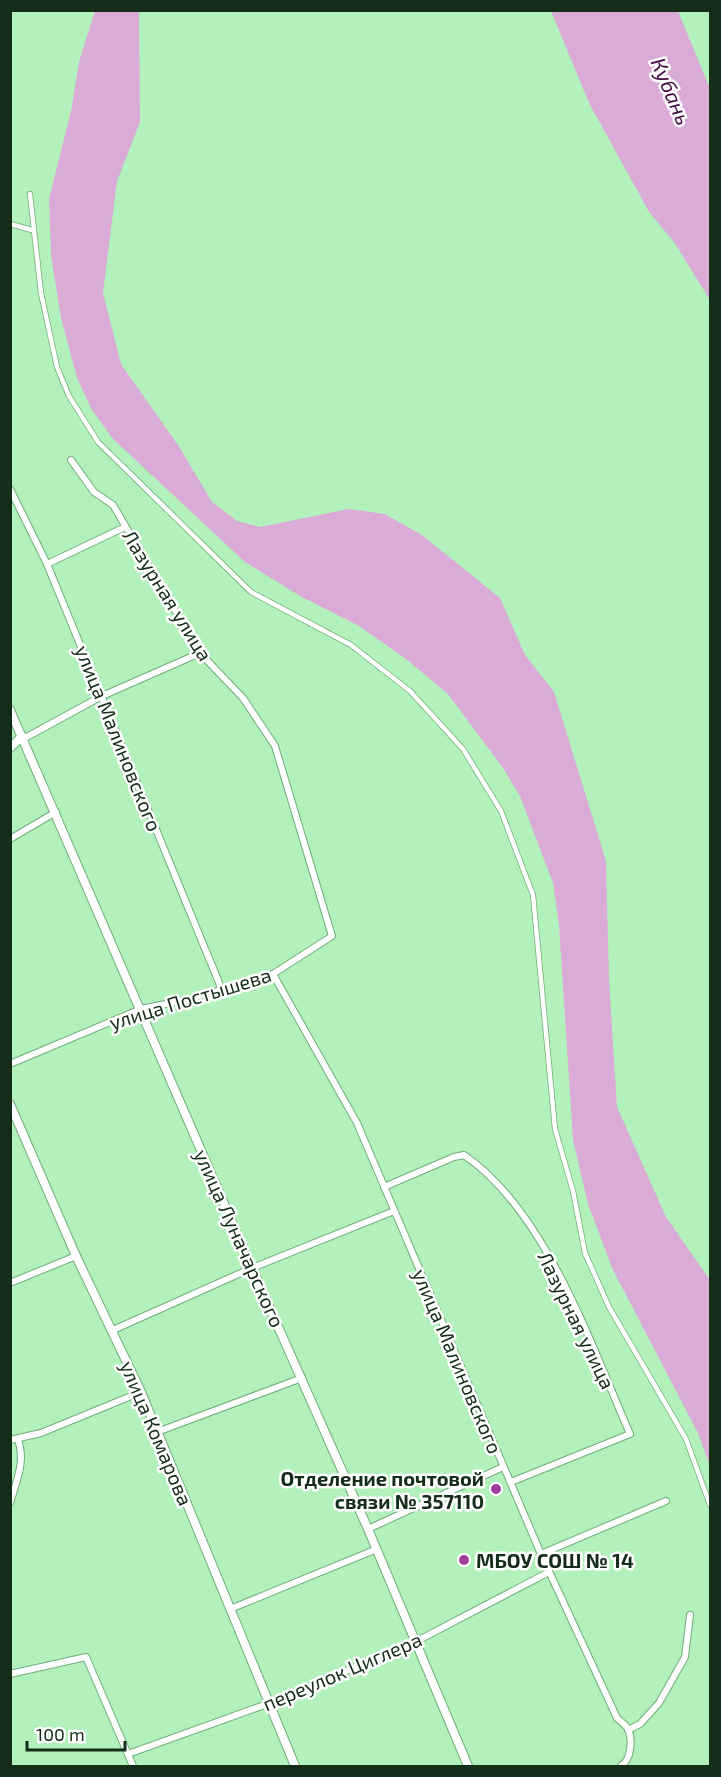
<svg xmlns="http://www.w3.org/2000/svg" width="721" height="1777" font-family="'Exo 2',sans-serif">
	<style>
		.water { fill: #dbabd8 }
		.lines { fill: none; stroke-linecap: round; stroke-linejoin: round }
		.pedestrian-casing { stroke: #71ad7b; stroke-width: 6 }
		.minor-casing { stroke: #71ad7b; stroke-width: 8 }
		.tertiary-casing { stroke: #71ad7b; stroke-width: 10 }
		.pedestrian { stroke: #fff; stroke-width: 4.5 }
		.minor { stroke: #fff; stroke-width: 6 }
		.tertiary { stroke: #fff; stroke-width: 8 }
		.poi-dot { fill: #a03a9e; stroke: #fff; stroke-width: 2 }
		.labels { text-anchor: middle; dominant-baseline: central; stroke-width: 5; stroke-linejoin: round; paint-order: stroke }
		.street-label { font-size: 20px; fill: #142d19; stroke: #fff }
		.poi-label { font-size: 20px; font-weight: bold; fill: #142d19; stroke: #fff; text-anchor: end }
		.water-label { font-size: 21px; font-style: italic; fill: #470e46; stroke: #fff }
	</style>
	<rect width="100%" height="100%" fill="#b2f1bb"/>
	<g class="water">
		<polygon points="95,11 139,11 140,122 117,181 103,293 121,364 180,448 212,502 237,521 260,527 349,509 385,514 422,535 500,598 525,655 554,692 606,861 609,980 617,1107 666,1217 710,1280 710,1467 698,1433 613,1270 588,1204 573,1140 559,925 553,883 520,796 503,768 448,694 406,659 359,626 300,596 245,562 113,439 92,410 77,378 61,318 51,256 49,199 71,111 79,62"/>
		<polygon points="551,11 678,11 710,89 710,300 674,242 649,212 589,103"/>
	</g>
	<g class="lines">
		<g class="pedestrian-casing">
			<g id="pedestrian">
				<polyline points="30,194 41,293 57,367 69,396 98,442 251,592 351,645 410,691 463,749 501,811 533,895 555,1129 573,1191 585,1253 609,1307 686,1439 710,1505"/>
				<polyline points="10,224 32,230"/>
			</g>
		</g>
		<g class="minor-casing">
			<g id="minor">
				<polyline points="10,489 47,564 222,990"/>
				<polyline points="47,564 125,527"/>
				<polyline points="23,739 102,696 200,653"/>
				<polyline points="10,839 56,812"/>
				<path d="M 273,974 L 357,1123 L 541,1554 L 617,1718 C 620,1721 626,1725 628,1729 C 633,1740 631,1760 621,1766"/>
				<polyline points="10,1064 141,1009 190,999 273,974 332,936 275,746 243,698 200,653 113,505 94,492 71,460"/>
				<path d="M 384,1187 L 454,1157 L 464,1155 C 546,1211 591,1345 630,1434 L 511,1482"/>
				<polyline points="10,1283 76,1256"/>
				<polyline points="113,1330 252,1268 394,1211"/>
				<polyline points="157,1432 302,1378"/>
				<polyline points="10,1440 41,1433 141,1392"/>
				<path d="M 10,1503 C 16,1482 26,1461 18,1440"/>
				<polyline points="368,1529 503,1467"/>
				<polyline points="541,1554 666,1501"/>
				<polyline points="230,1609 377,1549"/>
				<polyline points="10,1674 86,1657 133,1766"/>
				<polyline points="628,1730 640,1724 659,1703 685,1657 690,1615"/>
				<polyline points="128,1754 270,1703 415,1642 549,1572"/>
			</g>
		</g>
		<g class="tertiary-casing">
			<g id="tertiary">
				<polyline points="10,710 252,1268 368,1529 468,1766"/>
				<polyline points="10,748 22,736"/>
				<polyline points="10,1104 76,1256 141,1392 295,1766"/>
			</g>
		</g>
		<use href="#pedestrian" class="pedestrian"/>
		<use href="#minor" class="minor"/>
		<use href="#tertiary" class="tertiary"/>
	</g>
	<g class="poi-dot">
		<circle cx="496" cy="1489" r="6"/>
		<circle cx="464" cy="1560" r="6"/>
	</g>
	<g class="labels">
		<g class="street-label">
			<text transform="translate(168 595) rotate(58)">Лазурная улица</text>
			<text transform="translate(119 738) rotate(68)">улица Малиновского</text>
			<text transform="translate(190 998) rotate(-17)">улица Постышева</text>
			<text transform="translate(240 1238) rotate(66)">улица Луначарского</text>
			<text transform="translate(577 1320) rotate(64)">Лазурная улица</text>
			<text transform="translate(458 1361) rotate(67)">улица Малиновского</text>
			<text transform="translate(157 1433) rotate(67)">улица Комарова</text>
			<text transform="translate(342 1671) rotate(-23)">переулок Циглера</text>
		</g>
		<g class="poi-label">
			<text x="484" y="1478">Отделение почтовой<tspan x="484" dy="23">связи № 357110</tspan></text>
			<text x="476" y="1560" text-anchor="start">МБОУ СОШ № 14</text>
		</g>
		<g class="water-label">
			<text transform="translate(672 91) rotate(67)">Кубань</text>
		</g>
	</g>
	<rect width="721" height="1777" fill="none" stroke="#142d19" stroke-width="24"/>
	<path d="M27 1741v9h98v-9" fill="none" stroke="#142d19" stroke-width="3"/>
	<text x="36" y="1741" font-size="18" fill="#142d19" stroke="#ffffff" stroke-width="4.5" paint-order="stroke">100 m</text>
</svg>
